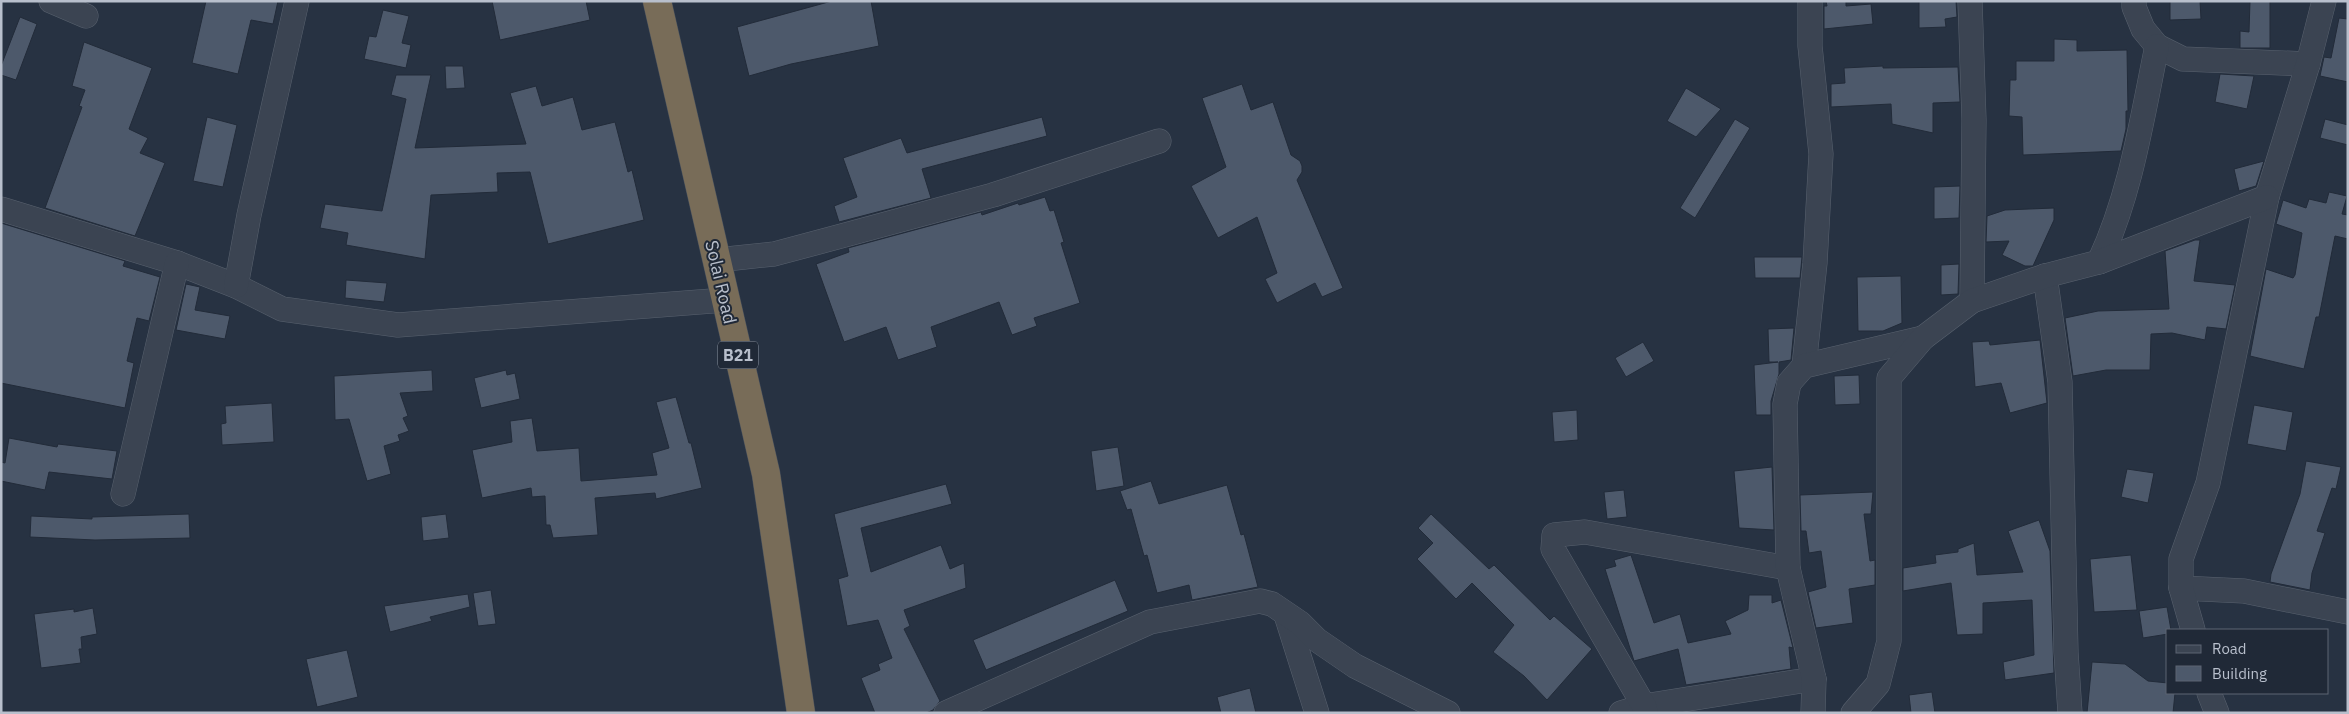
<svg xmlns="http://www.w3.org/2000/svg" width="2349" height="714" font-family="'IBM Plex Sans',sans-serif">
	<style>
		.building { fill: #4d596b; stroke: #222b39 }
		.lines { fill: none; stroke-linecap: round; stroke-linejoin: round }
		.street-casing { stroke: #59626f; stroke-width: 25 }
		.highway-casing { stroke: #464f5c; stroke-width: 29 }
		.street { stroke: #3b4452; stroke-width: 24 }
		.highway { stroke: #786c58; stroke-width: 28 }
		.labels { text-anchor: middle; dominant-baseline: central; stroke-width: 4; stroke-linejoin: round; paint-order: stroke }
		.shield { fill: #202937; stroke: #8a929f; stroke-width: 1 }
		.shield-label { font-size: 16px; font-weight: bold; fill: #b8bfcc }
		.street-label { font-size: 18px; fill: #b8bfcc; stroke: #202937 }
	</style>
	<rect width="100%" height="100%" fill="#273242"/>
	<g class="building">
		<polygon points="206,1 278,1 273,24 251,20 238,74 192,63"/>
		<polygon points="492,1 586,1 590,20 500,40"/>
		<polygon points="832,1 871,1 879,46 791,64 749,76 737,27"/>
		<polygon points="1826,1 1846,1 1846,6 1871,4 1873,24 1824,29 1824,6 1827,6"/>
		<polygon points="1919,1 1956,1 1957,17 1945,19 1946,27 1919,28"/>
		<polygon points="2170,1 2200,1 2201,19 2170,20"/>
		<polygon points="2250,1 2270,1 2270,48 2240,48 2240,31 2249,32"/>
		<polygon points="383,10 409,16 402,43 411,45 406,68 364,59 369,36 376,37"/>
		<polygon points="20,17 37,24 16,80 1,75 1,66"/>
		<polygon points="2339,18 2348,19 2348,82 2320,76 2324,57 2331,58"/>
		<polygon points="2054,39 2077,40 2077,51 2127,50 2128,111 2126,111 2126,129 2121,151 2023,155 2022,117 2009,116 2010,80 2016,80 2016,61 2054,61"/>
		<polygon points="84,42 152,68 129,129 148,138 140,153 165,163 135,236 45,208 82,107 79,106 85,90 72,86"/>
		<polygon points="445,66 463,66 465,88 446,89"/>
		<polygon points="1883,66 1883,68 1958,67 1960,102 1933,103 1933,133 1892,124 1891,104 1831,107 1831,84 1845,83 1844,68"/>
		<polygon points="2220,74 2254,76 2247,109 2215,102"/>
		<polygon points="396,75 431,75 415,148 526,144 510,93 536,86 542,106 573,97 582,130 615,122 628,172 632,170 644,220 548,244 530,172 497,173 498,192 431,195 425,259 346,245 348,233 320,228 325,204 382,211 406,99 391,95"/>
		<polygon points="1242,84 1251,110 1273,102 1291,155 1300,161 1302,166 1302,172 1297,180 1343,288 1322,297 1315,283 1277,303 1265,279 1277,273 1257,217 1218,238 1191,186 1226,167 1202,98"/>
		<polygon points="1686,88 1721,109 1696,137 1667,121"/>
		<polygon points="207,117 237,125 223,187 193,181"/>
		<polygon points="1042,117 1047,136 922,169 931,198 839,222 834,206 857,197 843,158 901,138 907,153"/>
		<polygon points="1735,119 1750,128 1695,218 1680,208"/>
		<polygon points="2325,119 2348,125 2348,145 2320,138"/>
		<polygon points="2264,161 2256,186 2239,191 2234,169"/>
		<polygon points="1960,186 1959,218 1934,219 1934,187"/>
		<polygon points="2329,192 2347,196 2342,214 2348,215 2348,239 2335,236 2319,317 2316,317 2304,369 2250,356 2266,269 2293,278 2295,275 2302,233 2276,224 2283,200 2306,208 2309,199 2326,203"/>
		<polygon points="1045,197 1050,211 1054,210 1064,242 1061,243 1080,303 1034,318 1037,326 1012,335 999,302 931,327 937,347 898,360 886,327 844,342 816,264 849,252 848,248 981,212 982,215 1018,203 1019,205"/>
		<polygon points="2054,208 2054,220 2033,266 2025,266 2002,255 2009,241 1986,242 1987,216 2005,210"/>
		<polygon points="1,223 125,261 123,266 160,277 149,321 137,318 127,361 134,363 125,408 1,383"/>
		<polygon points="2195,240 2200,240 2194,281 2235,285 2226,329 2207,327 2205,340 2172,333 2151,334 2150,370 2106,370 2073,376 2065,318 2098,311 2169,309 2165,251"/>
		<polygon points="1754,257 1802,257 1800,278 1755,278"/>
		<polygon points="1959,264 1958,294 1941,295 1941,265"/>
		<polygon points="1901,276 1902,323 1883,331 1858,331 1857,277"/>
		<polygon points="346,280 387,283 384,302 345,298"/>
		<polygon points="186,284 200,287 195,310 230,316 225,339 176,330"/>
		<polygon points="1794,328 1791,360 1779,362 1779,374 1771,401 1771,415 1756,415 1754,365 1778,362 1769,362 1768,329"/>
		<polygon points="2040,340 2047,403 2010,413 2001,383 1975,387 1972,342 1989,341 1990,345"/>
		<polygon points="1643,342 1654,361 1626,377 1615,358"/>
		<polygon points="432,370 433,391 400,393 408,416 403,418 409,431 398,435 400,441 384,446 391,474 367,481 349,419 335,420 334,376"/>
		<polygon points="506,370 507,375 515,373 520,399 481,408 474,378"/>
		<polygon points="1859,375 1860,404 1835,405 1834,376"/>
		<polygon points="676,397 689,443 691,443 702,488 656,499 655,493 595,498 598,535 553,538 550,525 546,525 545,496 532,497 531,488 482,498 472,450 512,442 510,421 532,418 537,451 579,448 581,481 657,475 652,453 669,448 656,402"/>
		<polygon points="272,403 274,442 222,445 221,424 226,423 225,406"/>
		<polygon points="2254,405 2293,412 2286,451 2247,444"/>
		<polygon points="1577,410 1578,440 1554,442 1552,412"/>
		<polygon points="9,438 57,447 58,444 117,451 112,479 49,472 45,490 1,481 1,462 5,463"/>
		<polygon points="1118,447 1124,486 1096,491 1091,451"/>
		<polygon points="2306,461 2341,467 2336,489 2332,488 2317,531 2325,533 2312,573 2310,590 2270,582 2271,574 2300,494"/>
		<polygon points="1772,467 1774,530 1739,528 1734,471"/>
		<polygon points="2127,469 2154,473 2148,503 2121,497"/>
		<polygon points="1151,481 1159,504 1227,485 1241,535 1244,534 1258,587 1192,600 1189,585 1157,593 1147,555 1144,556 1131,509 1127,510 1120,491"/>
		<polygon points="946,484 952,504 861,528 871,572 941,545 950,569 964,563 966,588 904,610 910,626 904,629 940,701 933,710 926,713 875,713 861,678 880,670 878,664 892,658 878,620 847,626 838,579 848,576 834,514"/>
		<polygon points="1624,490 1627,517 1607,519 1604,492"/>
		<polygon points="1873,492 1871,514 1864,514 1870,561 1875,560 1875,585 1849,589 1853,623 1816,628 1808,592 1826,587 1821,551 1809,553 1806,531 1801,531 1800,495"/>
		<polygon points="189,514 190,538 95,540 30,537 31,516 92,519 92,517"/>
		<polygon points="446,514 449,538 423,541 421,517"/>
		<polygon points="1431,514 1489,569 1494,565 1550,620 1554,616 1592,649 1547,700 1524,676 1493,652 1514,625 1472,583 1456,599 1417,559 1433,543 1418,528"/>
		<polygon points="2039,520 2050,551 2054,673 2005,680 2003,662 2034,655 2032,600 1983,603 1983,634 1957,635 1951,583 1903,591 1903,568 1936,563 1935,555 1958,552 1958,549 1974,543 1977,575 2023,572 2008,531"/>
		<polygon points="1631,555 1654,623 1680,614 1688,643 1731,634 1725,621 1748,610 1749,595 1772,595 1772,603 1781,600 1793,648 1789,647 1791,669 1686,685 1678,649 1634,661 1605,569 1616,566 1614,560"/>
		<polygon points="2131,555 2137,610 2094,612 2090,559"/>
		<polygon points="1115,580 1128,611 986,670 973,640"/>
		<polygon points="491,590 496,624 478,626 473,593"/>
		<polygon points="468,594 470,607 430,617 432,621 390,632 384,606"/>
		<polygon points="2167,607 2171,630 2168,630 2168,634 2143,638 2139,611"/>
		<polygon points="93,608 97,634 81,637 82,649 79,649 81,663 41,668 34,614 74,609 74,612"/>
		<polygon points="347,650 358,697 317,707 306,659"/>
		<polygon points="2092,662 2125,664 2148,681 2168,683 2168,693 2175,693 2173,713 2087,713"/>
		<polygon points="1250,688 1256,713 1221,713 1217,697"/>
		<polygon points="1932,692 1935,713 1911,713 1909,695"/>
	</g>
	<g class="lines">
		<g class="street-casing">
			<g id="street">
				<polyline points="51,1 86,16"/>
				<polyline points="1970,1 1974,120 1972,301"/>
				<polyline points="2134,1 2134,7 2143,29 2157,46 2183,59 2308,64"/>
				<polyline points="1,209 177,263 236,286 282,309 398,325 725,300"/>
				<polyline points="717,260 774,254 845,235 993,195 1159,141"/>
				<path d="M 2099,262 C 2131,194 2142,118 2157,46"/>
				<polyline points="2045,276 2060,382 2066,652 2070,713"/>
				<polyline points="236,286 249,215 297,1"/>
				<polyline points="1804,366 1815,263 1821,154 1810,46 1810,1"/>
				<polyline points="123,494 177,263"/>
				<polyline points="2181,588 2244,591 2348,612"/>
				<polyline points="1286,615 1317,713"/>
				<polyline points="2193,630 2181,588 2181,559 2208,483 2267,197 2308,64 2324,1"/>
				<polyline points="2209,693 2217,713"/>
				<polyline points="946,713 1150,622 1260,601 1272,604 1300,623 1317,640 1355,666 1448,713"/>
				<polyline points="1621,713 1644,706 1814,679"/>
				<polyline points="1646,713 1644,706 1553,549 1554,535 1585,532 1788,568"/>
				<polyline points="1813,713 1814,679 1788,568 1785,404 1789,383 1804,366 1923,338"/>
				<polyline points="1853,713 1878,684 1889,641 1889,378 1923,338 1972,301 2045,276 2099,262 2267,197"/>
			</g>
		</g>
		<g class="highway-casing">
			<polyline id="highway" points="657,1 766,474 801,713"/>
		</g>
		<use href="#street" class="street"/>
		<use href="#highway" class="highway"/>
	</g>
	<g class="labels">
		<rect class="shield" x="718" y="341.5" width="40" height="27" rx="4"/>
		<g class="shield-label">
			<text x="738" y="355">B21</text>
		</g>
		<g class="street-label">
			<text transform="translate(721 282) rotate(77)">Solai Road</text>
		</g>
	</g>
	<rect width="2349" height="714" fill="none" stroke="#b8bfcc" stroke-width="5"/>
	<rect x="2166" y="629" width="162" height="65" fill="#202937" stroke="#5d6573"/>
	<rect x="2176" y="645" width="25" height="8" fill="#3b4452" stroke="#5d6573"/>
	<text x="2212" y="654" font-size="15" fill="#b8bfcc">Road</text>
	<rect x="2176" y="666" width="25" height="15" fill="#4d596b" stroke="#5d6573"/>
	<text x="2212" y="679" font-size="15" fill="#b8bfcc">Building</text>
</svg>
